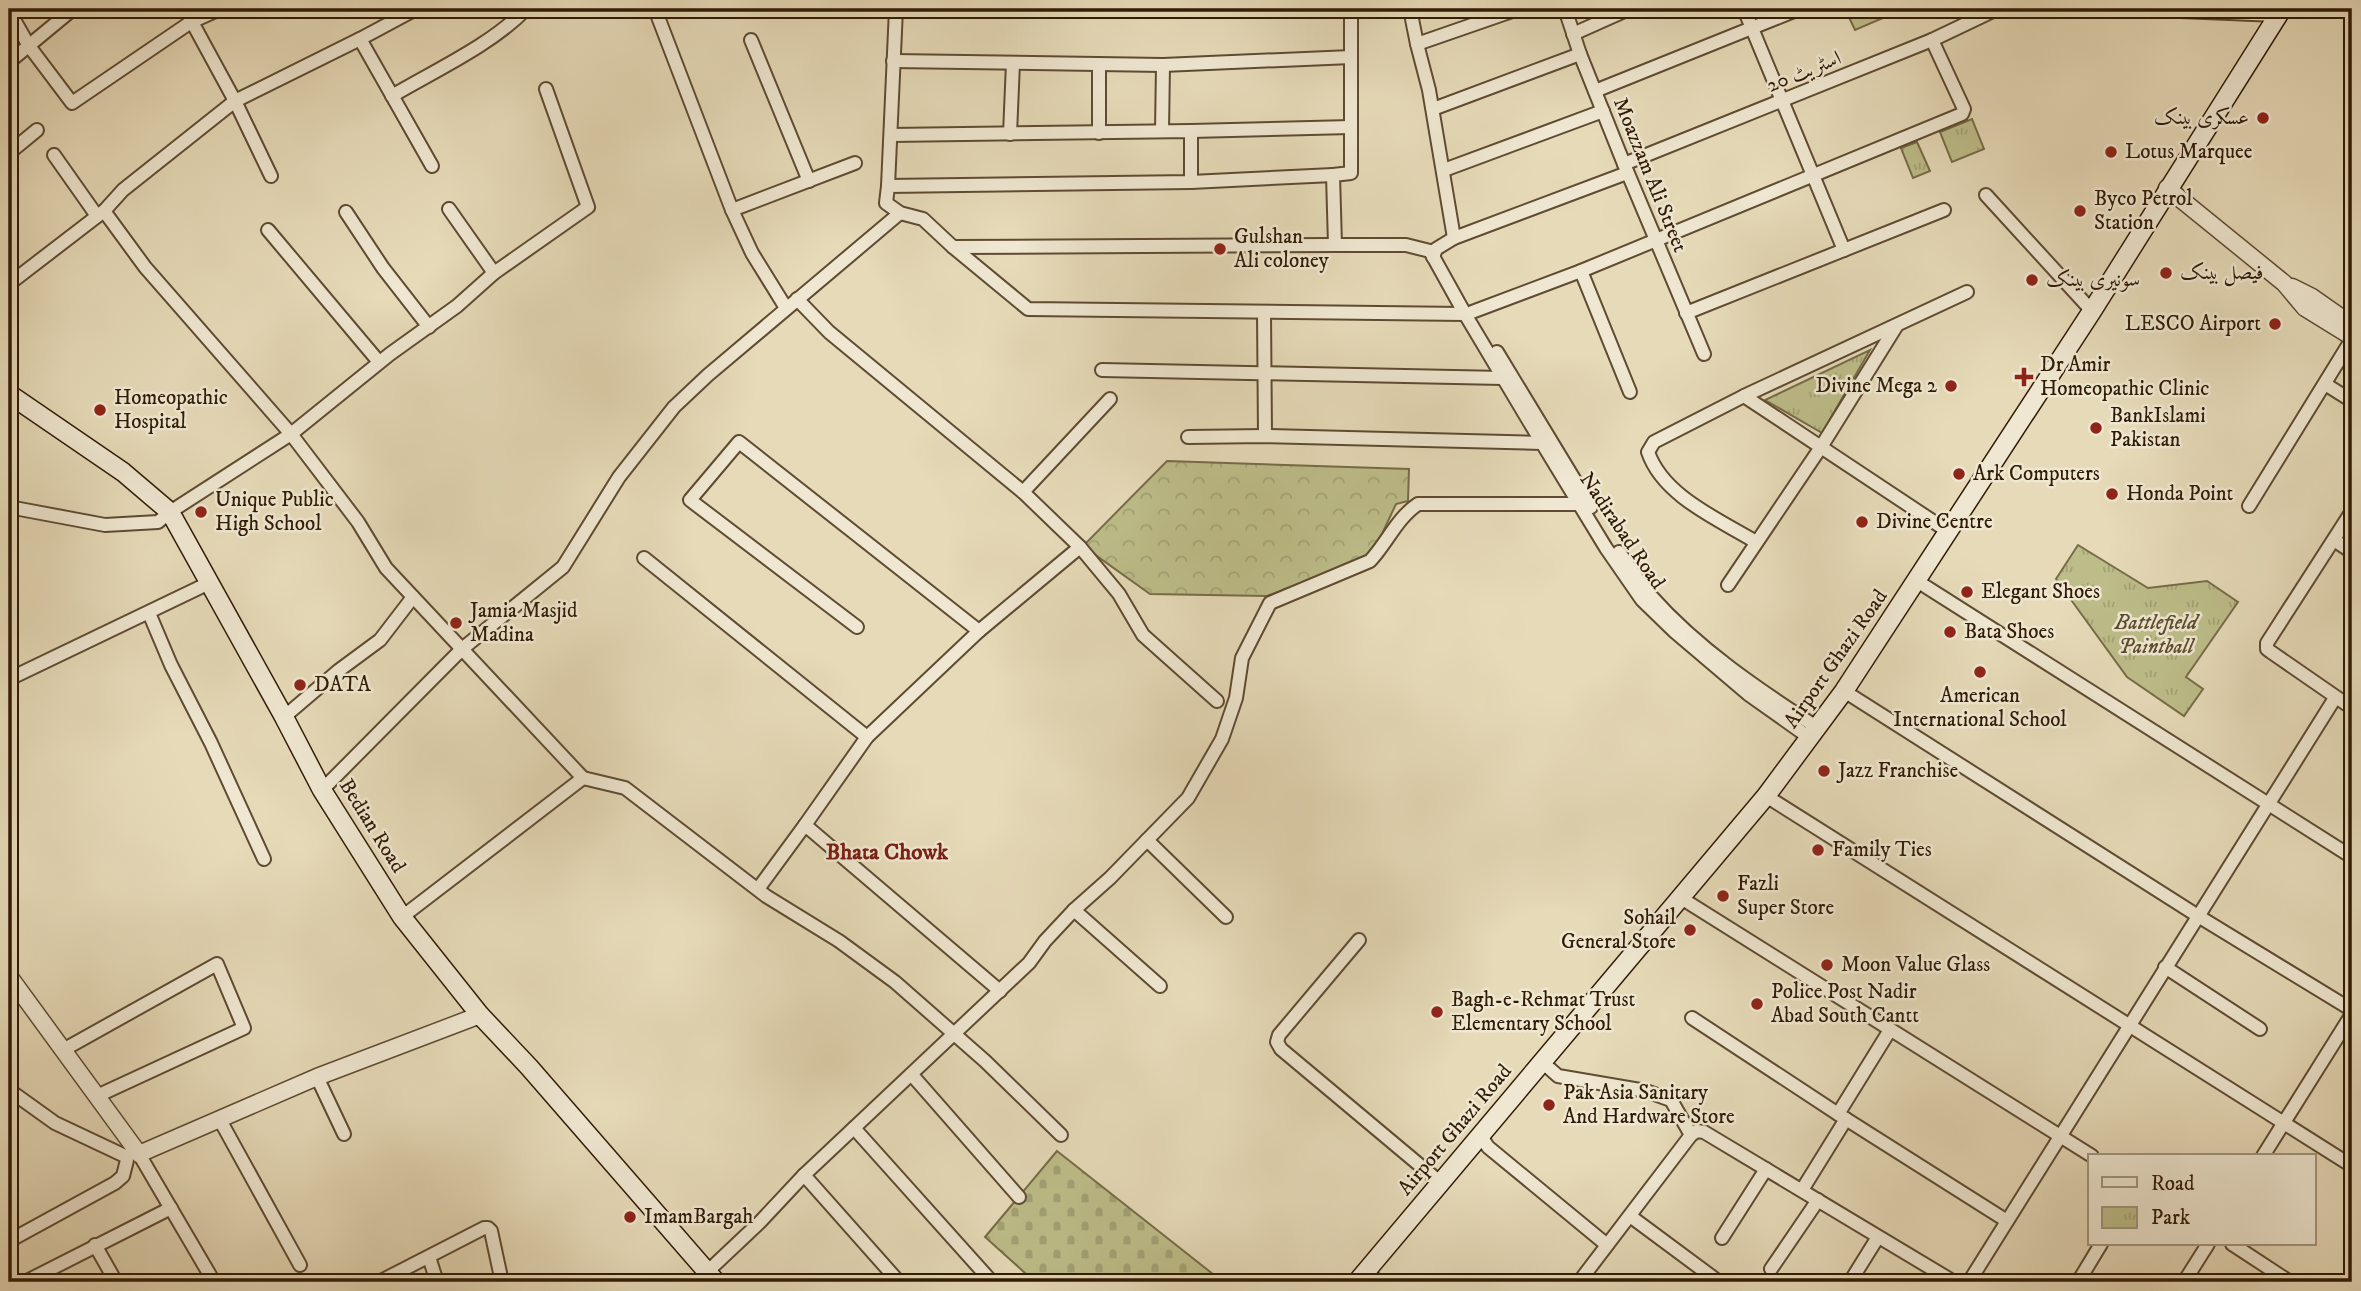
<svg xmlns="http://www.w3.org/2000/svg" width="2361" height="1291" font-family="'IM FELL DW Pica',Amiri,serif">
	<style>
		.forest { fill: url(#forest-crowns); stroke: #766c47; stroke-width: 2 }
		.cemetery { fill: url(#cemetery-stones); stroke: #766c47; stroke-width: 2 }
		.park { fill: url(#park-tufts); stroke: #766c47; stroke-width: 2 }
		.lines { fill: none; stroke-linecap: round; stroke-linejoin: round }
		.minor-casing { stroke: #5e4b32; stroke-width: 16 }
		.tertiary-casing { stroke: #5e4b32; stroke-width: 19 }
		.secondary-casing { stroke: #301b05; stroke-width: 21 }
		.minor { stroke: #efe7d1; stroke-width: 12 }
		.tertiary { stroke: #efe7d1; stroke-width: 16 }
		.secondary { stroke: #efe7d1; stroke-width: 18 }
		.poi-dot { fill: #8f2418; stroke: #efe7d1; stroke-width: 2.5 }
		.labels { text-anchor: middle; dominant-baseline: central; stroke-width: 5; stroke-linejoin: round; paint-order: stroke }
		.street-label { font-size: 21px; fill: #301b05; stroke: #efe7d1 }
		.poi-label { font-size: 21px; fill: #301b05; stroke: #efe7d1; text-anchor: start }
		.park-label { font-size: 21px; font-style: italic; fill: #5a4c2d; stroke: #efe7d1 }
		.neighbourhood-label { font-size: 23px; font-weight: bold; fill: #7a1f14; stroke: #efe7d1 }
	</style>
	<defs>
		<pattern id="forest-crowns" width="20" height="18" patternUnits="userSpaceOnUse" patternTransform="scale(1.75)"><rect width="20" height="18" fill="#bdbd89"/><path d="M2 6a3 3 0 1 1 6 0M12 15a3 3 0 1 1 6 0" fill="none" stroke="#a3a275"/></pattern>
		<pattern id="cemetery-stones" width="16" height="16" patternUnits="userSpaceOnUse" patternTransform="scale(1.75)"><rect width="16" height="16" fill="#bdbd89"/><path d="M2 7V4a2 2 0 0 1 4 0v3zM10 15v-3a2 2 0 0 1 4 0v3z" fill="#a3a275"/></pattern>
		<pattern id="park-tufts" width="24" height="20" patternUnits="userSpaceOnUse" patternTransform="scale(1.75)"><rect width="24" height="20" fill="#bdbd89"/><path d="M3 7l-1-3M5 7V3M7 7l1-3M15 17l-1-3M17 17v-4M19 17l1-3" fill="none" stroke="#a3a275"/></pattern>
	</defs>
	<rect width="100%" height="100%" fill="#e6dab8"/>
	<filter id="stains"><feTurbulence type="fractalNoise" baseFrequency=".00286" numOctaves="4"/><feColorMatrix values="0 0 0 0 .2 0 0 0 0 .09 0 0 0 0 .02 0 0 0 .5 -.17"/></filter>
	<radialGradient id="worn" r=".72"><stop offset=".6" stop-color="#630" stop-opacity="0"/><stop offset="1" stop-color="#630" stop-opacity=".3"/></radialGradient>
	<polygon class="forest" points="1167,461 1409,469 1408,501 1396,504 1382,534 1365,560 1267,596 1150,594 1083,546"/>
	<polygon class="cemetery" points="1057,1151 1223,1282 1035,1282 985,1237"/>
	<g class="park">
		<polygon points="1845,9 1879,9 1883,18 1855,30"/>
		<polygon points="1972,119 1984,149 1952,162 1940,132"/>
		<polygon points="1917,142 1930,171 1913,178 1901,148"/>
		<polygon points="1870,350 1822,433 1765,400"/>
		<polygon points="2078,545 2148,588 2207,581 2238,602 2186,677 2203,689 2184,716 2127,677 2056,579"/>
	</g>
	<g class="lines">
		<g class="minor-casing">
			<g id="minor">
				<polyline points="185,9 235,101 271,176"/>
				<polyline points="655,9 732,210 752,253 786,308"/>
				<polyline points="1351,9 1351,173 1333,175 1335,245 1406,245 1430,251 1465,314 1542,443 1606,548 1642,600 1675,632 1748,694 1810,738"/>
				<polyline points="1410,9 1417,44 1429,90 1454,238 1436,249 1433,257"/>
				<polyline points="1565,9 1580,54 1624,164 1704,354"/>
				<polyline points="1744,9 1844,250"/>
				<polyline points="2132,9 2277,15"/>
				<polyline points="9,11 29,46 72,103 191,22 220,9"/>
				<polyline points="1573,34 1629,9"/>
				<polyline points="360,39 432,166"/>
				<polyline points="751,40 809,181"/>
				<polyline points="1417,44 1518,9"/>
				<polyline points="893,61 1163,65 1351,57"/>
				<polyline points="9,62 73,9"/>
				<polyline points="1595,91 1799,9"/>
				<path d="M 392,96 C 436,70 491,45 526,9"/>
				<polyline points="1433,109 1580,54"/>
				<polyline points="1162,131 1163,65"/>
				<polyline points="1191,131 1351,127"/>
				<polyline points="1099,133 1099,65"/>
				<polyline points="1010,134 1013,63"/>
				<polyline points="891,135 1191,131 1191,182"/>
				<polyline points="9,153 37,130"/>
				<polyline points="54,155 97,216"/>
				<polyline points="1624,164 1932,40 1997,9"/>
				<polyline points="1444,170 1603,111"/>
				<polyline points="1333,175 1191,182 888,186 886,203 900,213 923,219 953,247 1335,245"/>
				<polyline points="888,186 896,9"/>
				<polyline points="1986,195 2092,311"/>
				<polyline points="449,209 494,273"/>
				<polyline points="732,210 855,163"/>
				<polyline points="104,211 145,267 291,434 358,522 386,568 583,778 402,917"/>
				<polyline points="346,212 383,268 429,327"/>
				<polyline points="268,230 379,362"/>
				<polyline points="1454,238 1627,173"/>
				<polyline points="953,247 1028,309 1465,314"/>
				<polyline points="1581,271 1630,392"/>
				<polyline points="9,284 104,211 123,190 235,101 360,39 416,9"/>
				<polyline points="797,299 829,332 1023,492 1080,547 1119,594 1143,635 1217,701"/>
				<polyline points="1264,312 1265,436"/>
				<polyline points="1472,312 1581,271 1962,114 1964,109 1932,40"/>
				<polyline points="1686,313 1944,210"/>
				<polyline points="1497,352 1591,507"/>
				<polyline points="1102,370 1503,378"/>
				<polyline points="2325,384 2352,401"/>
				<polyline points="1744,396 1949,532"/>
				<polyline points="1188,437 1265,436 1542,443 1544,439"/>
				<polyline points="1023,492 1110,399"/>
				<polyline points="2249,506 2352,339"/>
				<polyline points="9,507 105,525 158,522 170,512 291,434 390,354 457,306 494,273 588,207 546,89"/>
				<polyline points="2352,511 2267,643 2267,649 2271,652 2352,708"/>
				<polyline points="2334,540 2352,552"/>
				<path d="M 1756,542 C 1718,519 1663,496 1648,452 L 1654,442 L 1744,396 L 1967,292"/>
				<path d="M 1619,552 C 1630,567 1639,583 1651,596 C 1698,649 1759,690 1818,728"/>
				<polyline points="644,558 867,737"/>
				<polyline points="1917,581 2352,857"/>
				<polyline points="1728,585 1821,447 1897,325"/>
				<polyline points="149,613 171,665 211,743 264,859"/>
				<polyline points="857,627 690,500 739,442 979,631"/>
				<polyline points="9,679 209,583"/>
				<polyline points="1844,691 2198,916 2352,1010"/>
				<polyline points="284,717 338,671 380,640 413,597"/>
				<polyline points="583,778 625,788 766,896 839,941 895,982 985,1061 1061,1135"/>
				<polyline points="322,790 462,649 563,567 619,477 674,407 708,375 900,213"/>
				<polyline points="1766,796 2352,1166"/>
				<polyline points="805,825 867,737 979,631 1080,547"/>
				<polyline points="1147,840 1226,917"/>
				<polyline points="758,889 805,825 1000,991"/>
				<polyline points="1681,898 2092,1156"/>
				<polyline points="1074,910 1160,986"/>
				<polyline points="1359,940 1279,1035 1277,1042 1281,1049 1441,1183"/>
				<polyline points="2165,967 2260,1029"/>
				<polyline points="1692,1018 1838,1114 2007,1221"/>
				<polyline points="63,1050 217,964 244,1028 97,1096"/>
				<polyline points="1541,1061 1558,1076 1646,1091 1671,1100 1691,1135"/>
				<polyline points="912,1075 1019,1197"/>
				<polyline points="317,1077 344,1134"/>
				<polyline points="9,1090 55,1123 125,1156 127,1160 123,1176 115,1183 9,1241"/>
				<polyline points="1838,1114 1890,1030"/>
				<polyline points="220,1120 300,1265"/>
				<polyline points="854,1128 992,1282"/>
				<polyline points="1481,1136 1488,1147 1607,1245"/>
				<polyline points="139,1154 214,1282"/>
				<polyline points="2263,1156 2352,1014"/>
				<polyline points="804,1175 899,1282"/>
				<polyline points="1802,1190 1846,1119"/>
				<polyline points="1630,1216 1719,1282"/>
				<polyline points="1722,1238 1766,1169"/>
				<polyline points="2232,1244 2290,1282"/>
				<polyline points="95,1245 116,1282"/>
				<polyline points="429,1257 437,1282"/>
				<polyline points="1771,1269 1818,1200"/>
				<path d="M 707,1272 L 760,1222 L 804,1175 L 1029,963 L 1045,941 L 1074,910 L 1110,878 L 1188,798 L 1222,739 L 1236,698 L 1242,658 L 1270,603 L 1370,561 C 1387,543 1397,518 1418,504 L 1579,504"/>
				<polyline points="1366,1272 1379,1282"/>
				<polyline points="25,1282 171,1208"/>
				<polyline points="379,1282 484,1228 488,1228 491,1231 502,1282"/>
				<polyline points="1579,1282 1691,1135 1697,1131 1704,1132 1954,1282"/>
				<polyline points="1850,1282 1878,1237"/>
				<polyline points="1969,1282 2335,698"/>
				<polyline points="2078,1282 2101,1244"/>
				<polyline points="2184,1282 2208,1244"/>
			</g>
		</g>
		<g class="tertiary-casing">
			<g id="tertiary">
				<polyline points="2167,188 2284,283 2305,308 2352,337"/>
				<polyline points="2292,287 2312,297 2352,325"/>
				<polyline points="9,976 139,1154 317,1077 480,1015"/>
			</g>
		</g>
		<g class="secondary-casing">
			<g id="secondary">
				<polyline points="9,394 123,472 170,512 284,717 322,790 402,917 480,1015 529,1067 716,1282"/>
				<polyline points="1357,1282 1766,796 1844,691 2092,311 2282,9"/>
			</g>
		</g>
		<use href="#minor" class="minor"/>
		<use href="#tertiary" class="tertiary"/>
		<use href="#secondary" class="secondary"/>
	</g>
	<g class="poi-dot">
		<circle cx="2263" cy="118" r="7"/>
		<circle cx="2111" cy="152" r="7"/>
		<circle cx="2080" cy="211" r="7"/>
		<circle cx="1220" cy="249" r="7"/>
		<circle cx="2166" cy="273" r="7"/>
		<circle cx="2032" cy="280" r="7"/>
		<circle cx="2275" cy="324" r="7"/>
		<path d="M2020.5 366.5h7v7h7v7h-7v7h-7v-7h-7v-7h7z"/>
		<circle cx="1951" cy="386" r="7"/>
		<circle cx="100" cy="410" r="7"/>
		<circle cx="2096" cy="428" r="7"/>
		<circle cx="1959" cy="474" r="7"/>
		<circle cx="2112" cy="494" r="7"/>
		<circle cx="201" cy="512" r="7"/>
		<circle cx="1862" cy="522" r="7"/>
		<circle cx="1967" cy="592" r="7"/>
		<circle cx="456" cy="623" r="7"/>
		<circle cx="1950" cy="632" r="7"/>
		<circle cx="1980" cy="672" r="7"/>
		<circle cx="300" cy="685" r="7"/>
		<circle cx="1824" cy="771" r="7"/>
		<circle cx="1818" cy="850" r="7"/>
		<circle cx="1723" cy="896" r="7"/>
		<circle cx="1690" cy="930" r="7"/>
		<circle cx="1827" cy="965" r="7"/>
		<circle cx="1757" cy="1004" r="7"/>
		<circle cx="1437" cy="1012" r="7"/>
		<circle cx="1549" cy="1105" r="7"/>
		<circle cx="630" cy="1217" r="7"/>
	</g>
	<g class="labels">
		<g class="street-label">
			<text transform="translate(1804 72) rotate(-22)">اسٹریٹ 20</text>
			<text transform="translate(1650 175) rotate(68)">Moazzam Ali Street</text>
			<text transform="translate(1622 531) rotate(56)">Nadirabad Road</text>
			<text transform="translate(1836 659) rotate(-55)">Airport Ghazi Road</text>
			<text transform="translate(372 826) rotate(58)">Bedian Road</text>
			<text transform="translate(1455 1130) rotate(-50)">Airport Ghazi Road</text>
		</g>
		<g class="poi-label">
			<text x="2249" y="118" text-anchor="end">عسکری بینک</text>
			<text x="2125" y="152">Lotus Marquee</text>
			<text x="2094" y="199">Byco Petrol<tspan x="2094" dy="24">Station</tspan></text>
			<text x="1234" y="237">Gulshan<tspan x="1234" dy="24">Ali coloney</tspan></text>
			<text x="2180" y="273">فیصل بینک</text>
			<text x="2046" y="280">سونیری بینک</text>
			<text x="2261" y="324" text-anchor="end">LESCO Airport</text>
			<text x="2040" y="365">Dr Amir<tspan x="2040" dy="24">Homeopathic Clinic</tspan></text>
			<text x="1937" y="386" text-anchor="end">Divine Mega 2</text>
			<text x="114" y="398">Homeopathic<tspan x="114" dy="24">Hospital</tspan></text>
			<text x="2110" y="416">BankIslami<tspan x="2110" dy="24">Pakistan</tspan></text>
			<text x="1973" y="474">Ark Computers</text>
			<text x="2126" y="494">Honda Point</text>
			<text x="215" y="500">Unique Public<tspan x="215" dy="24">High School</tspan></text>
			<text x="1876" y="522">Divine Centre</text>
			<text x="1981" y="592">Elegant Shoes</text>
			<text x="470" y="611">Jamia Masjid<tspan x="470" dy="24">Madina</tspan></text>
			<text x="1964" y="632">Bata Shoes</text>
			<text x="314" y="685">DATA</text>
			<text x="1980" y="696" text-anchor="middle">American<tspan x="1980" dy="24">International School</tspan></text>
			<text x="1838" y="771">Jazz Franchise</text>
			<text x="1832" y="850">Family Ties</text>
			<text x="1737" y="884">Fazli<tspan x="1737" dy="24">Super Store</tspan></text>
			<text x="1676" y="918" text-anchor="end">Sohail<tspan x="1676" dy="24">General Store</tspan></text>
			<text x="1841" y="965">Moon Value Glass</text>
			<text x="1771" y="992">Police Post Nadir<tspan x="1771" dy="24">Abad South Cantt</tspan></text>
			<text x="1451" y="1000">Bagh-e-Rehmat Trust<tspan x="1451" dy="24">Elementary School</tspan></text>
			<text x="1563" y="1093">Pak Asia Sanitary<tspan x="1563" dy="24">And Hardware Store</tspan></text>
			<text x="644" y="1217">ImamBargah</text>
		</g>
		<g class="park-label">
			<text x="2156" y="623">Battlefield<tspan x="2156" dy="24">Paintball</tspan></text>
		</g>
		<g class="neighbourhood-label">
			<text x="887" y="852">Bhata Chowk</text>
		</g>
	</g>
	<rect width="2361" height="1291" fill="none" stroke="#e6dab8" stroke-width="35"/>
	<rect x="10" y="10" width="2340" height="1270" fill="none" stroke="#301b05" stroke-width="3.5"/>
	<rect x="18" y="18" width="2326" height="1256" fill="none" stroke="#301b05" stroke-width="2"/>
	<rect x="2088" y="1154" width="228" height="91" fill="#efe7d1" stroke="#a3957f" stroke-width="2"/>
	<rect x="2102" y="1177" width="35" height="10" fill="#efe7d1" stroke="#a3957f" stroke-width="2"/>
	<text x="2151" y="1190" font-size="21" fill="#301b05">Road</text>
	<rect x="2102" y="1207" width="35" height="21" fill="url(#park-tufts)" stroke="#a3957f" stroke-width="2"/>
	<text x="2151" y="1224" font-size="21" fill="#301b05">Park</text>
	<rect width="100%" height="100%" filter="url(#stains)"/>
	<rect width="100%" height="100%" fill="url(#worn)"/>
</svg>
